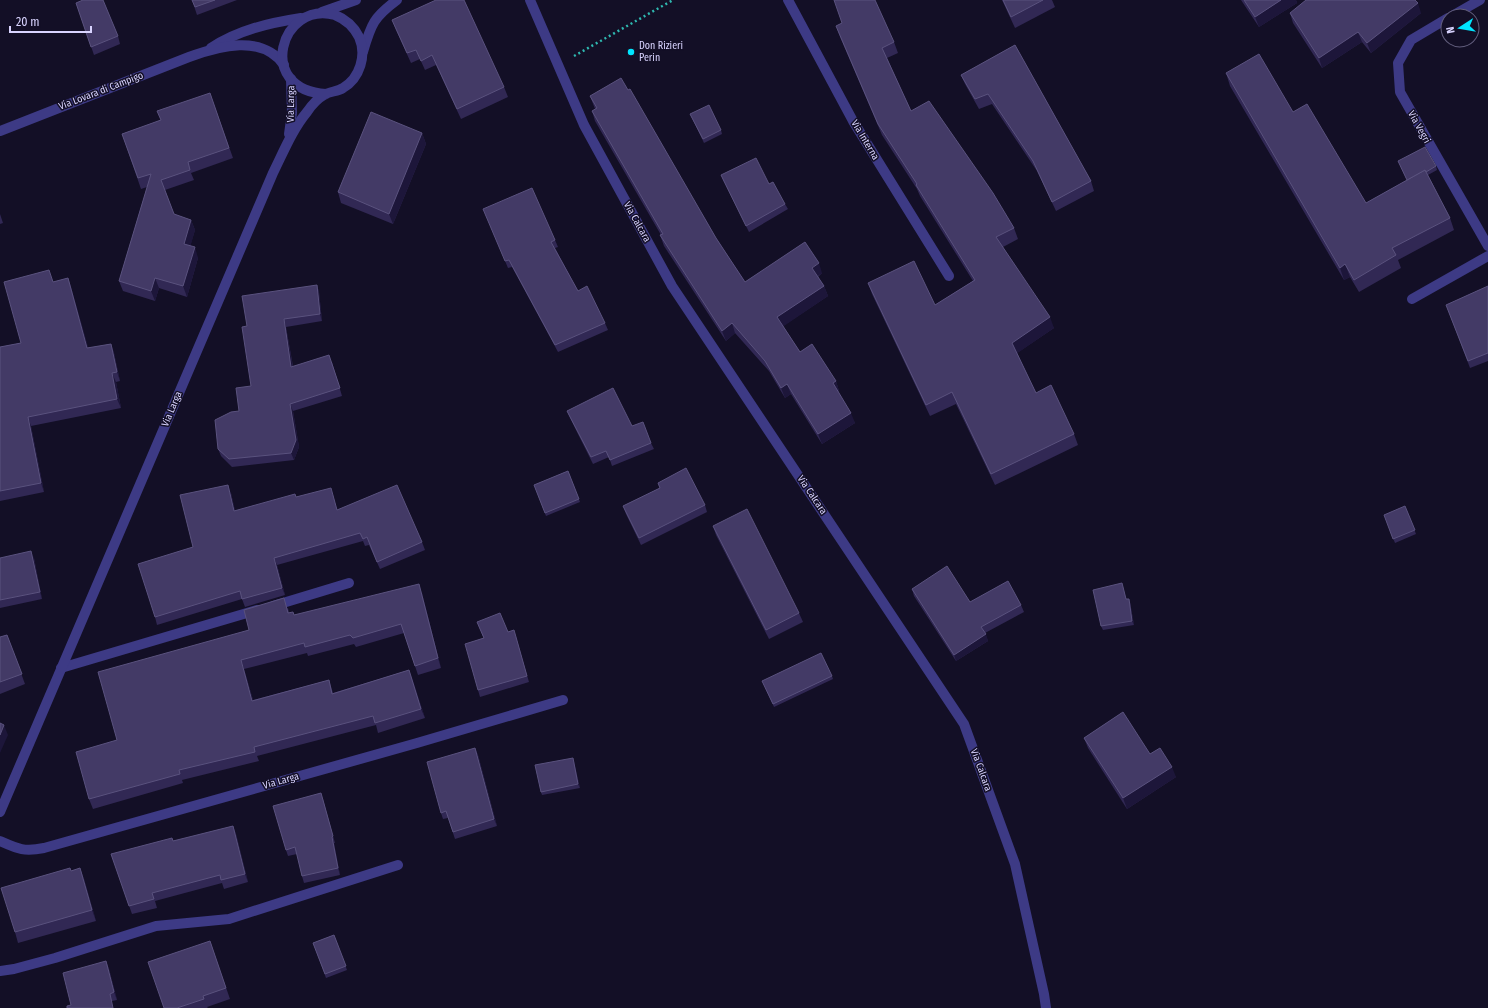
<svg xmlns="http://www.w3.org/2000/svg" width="1488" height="1008" font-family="'Fira Sans Condensed',sans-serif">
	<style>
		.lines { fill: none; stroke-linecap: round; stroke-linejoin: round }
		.path { stroke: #2fb8b0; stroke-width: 2.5; stroke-dasharray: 2 3; stroke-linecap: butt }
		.minor { stroke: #3d3a85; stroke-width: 10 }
		.tertiary { stroke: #3d3a85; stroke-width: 10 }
		.wall { fill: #312854 }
		.shaded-wall { fill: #1d163a }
		.building { fill: #433a66; stroke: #5a527e }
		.poi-dot { fill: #00e5ff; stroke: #130f26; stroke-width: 1.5 }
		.labels { text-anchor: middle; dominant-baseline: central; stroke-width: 3; stroke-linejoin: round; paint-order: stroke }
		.poi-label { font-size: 10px; fill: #d9d4ff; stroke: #130f26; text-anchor: start }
		.street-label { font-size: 10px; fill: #d9d4ff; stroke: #130f26 }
	</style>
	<rect width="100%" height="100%" fill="#130f26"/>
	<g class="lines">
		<polyline class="path" points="574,56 673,0"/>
		<g class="minor">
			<polyline points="530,0 584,125 672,286 964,724 1015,864 1044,994 1046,1008"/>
			<polyline points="788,0 853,121 949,276"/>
			<polyline points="1452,16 1480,0"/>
			<polyline points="1448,18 1411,40 1398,63 1400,92 1488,246"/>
			<polyline points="1412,299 1488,256"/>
			<polyline points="273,606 349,583"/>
			<polyline points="61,668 257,610"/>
			<path d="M 0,841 C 18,849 24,852 44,848 L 417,743 L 563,700"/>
			<polyline points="0,971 14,969 55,958 156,926 229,919 398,865"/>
		</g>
		<g class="tertiary">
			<polyline points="322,12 356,0"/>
			<path d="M 211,48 C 238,30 269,23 301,18"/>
			<path d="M 363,52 C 371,24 374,17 397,0"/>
			<path d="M 0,131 L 189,57 C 219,46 262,34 284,65"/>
			<polyline points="289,134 292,113 291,79"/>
			<path d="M 0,812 L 273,173 C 283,153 292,130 307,112 C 311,106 317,99 324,95 C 330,91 337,92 343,88 C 360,78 367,55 359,37 C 354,27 345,19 335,15 C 280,0 255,90 326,94"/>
		</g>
	</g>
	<g class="wall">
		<polygon points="192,0 237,0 197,15"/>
		<polygon points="1002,0 1052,0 1055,7 1015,28"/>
		<polygon points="1241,0 1296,0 1297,3 1259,27"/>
		<polygon points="76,3 118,36 120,44 94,55"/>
		<polygon points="1290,13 1421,13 1371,53 1362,42 1322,68 1293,23"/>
		<polygon points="392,20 504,87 508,97 461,119 436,65 425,70 420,59 411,63 396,30"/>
		<polygon points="842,23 894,42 898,53 887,58 911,111 1014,228 1018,239 1003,247 1054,328 1017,353 1036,393 1074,434 1078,445 995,485 956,404 930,416 872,294 868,283 935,305 973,281 920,196 917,189 882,135 840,37 836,26"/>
		<polygon points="1015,45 1091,181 1094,191 1056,211 1037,171 992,104 979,109 965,84 961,75"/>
		<polygon points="1226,73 1366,203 1407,180 1398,161 1436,166 1437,170 1428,175 1450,218 1454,230 1398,260 1401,268 1359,292 1350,277 1344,280 1230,86"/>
		<polygon points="628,90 716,238 745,282 822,273 818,277 824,286 828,296 783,326 800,352 836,381 839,391 838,392 855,423 822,444 791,394 785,398 769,371 735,333 726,341 664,246 660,235 661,235 595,121 592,111 595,109 590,96"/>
		<polygon points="210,93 233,158 191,173 194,180 165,190 174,214 191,220 195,230 190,246 198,258 187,297 159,288 155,301 123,291 119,281 147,187 141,189 122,134 161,120"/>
		<polygon points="690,114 721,130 722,134 704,143"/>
		<polygon points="422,133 426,144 393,224 341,203 338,192"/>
		<polygon points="721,175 769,184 785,204 788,209 749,232 723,180"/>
		<polygon points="483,209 555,240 558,247 555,248 578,291 605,323 608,330 558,352 512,267 508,268"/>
		<polygon points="0,214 3,223 0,224"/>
		<polygon points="68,278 71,287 88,348 111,344 114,353 120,381 116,382 121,408 31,426 44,492 0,501 0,347 21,343 53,282"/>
		<polygon points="317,285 319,292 322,321 286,327 293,366 332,362 342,396 293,411 299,447 294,460 232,467 221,456 218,449 239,411 251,386 247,326"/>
		<polygon points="1488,286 1488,361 1470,368 1446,305"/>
		<polygon points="567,411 632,426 651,443 654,449 612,466 609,457 593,464 570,418"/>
		<polygon points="568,471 580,502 546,516 534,485"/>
		<polygon points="658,483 705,505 707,512 641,545 626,514 623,506 660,488"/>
		<polygon points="231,493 235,511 296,497 333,495 337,510 422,542 425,550 380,569 369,545 365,546 363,541 277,565 285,595 245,607 242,599 157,625 155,617"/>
		<polygon points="1405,506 1416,534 1395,543 1384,515"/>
		<polygon points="713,526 799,613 803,622 769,639 716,535"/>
		<polygon points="0,558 34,558 42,599 0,608"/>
		<polygon points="1123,587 1126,599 1130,602 1134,625 1103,630 1101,626"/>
		<polygon points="912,589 970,602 1021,605 1024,612 985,633 988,641 956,661 914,596"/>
		<polygon points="422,593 441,668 418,675 404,633 356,647 354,644 308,656 307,653 244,669 253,700 329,680 333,693 409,670 425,718 378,733 376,725 257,756 259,761 182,780 183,783 93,809 89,799 117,740 249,630 288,608 289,613 294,615"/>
		<polygon points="477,622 508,632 516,637 529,682 480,697 478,690 484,639"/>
		<polygon points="7,635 25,684 0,694 0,637"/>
		<polygon points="832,676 833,679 774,707 762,681"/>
		<polygon points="1084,738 1150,754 1176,777 1127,809 1088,748"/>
		<polygon points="475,748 478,755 497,826 455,839 448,818 443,819 441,813"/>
		<polygon points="573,758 580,788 542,795 541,792"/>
		<polygon points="323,799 335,843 334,843 340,875 304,883 302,876 297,854 288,856 286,850"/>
		<polygon points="233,826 236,834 248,882 224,889 222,883 155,901 157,908 132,914 111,854 174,841"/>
		<polygon points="80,868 84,879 96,921 18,943 15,932 71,871"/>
		<polygon points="334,935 347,970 326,978 313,943"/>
		<polygon points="210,941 230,999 207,1007 208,1008 164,1008"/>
		<polygon points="106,961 109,969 117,1000 112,1001 71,1005"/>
	</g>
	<g class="shaded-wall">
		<polygon points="1281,0 1296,0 1297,3 1259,27 1255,17"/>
		<polygon points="1418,3 1421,13 1371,53 1367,43"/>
		<polygon points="1358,32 1362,42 1322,68 1319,58"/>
		<polygon points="422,133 426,144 393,224 389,214"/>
		<polygon points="191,220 195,230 188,255 184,244"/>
		<polygon points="195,247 198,258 187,297 183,286"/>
		<polygon points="819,263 822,273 815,278 812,268"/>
		<polygon points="1345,264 1350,277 1344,280 1340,268"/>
		<polygon points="68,278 71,287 91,357 87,348"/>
		<polygon points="155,278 159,288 155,301 151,291"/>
		<polygon points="317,285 319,292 322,321 320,314"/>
		<polygon points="824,286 828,296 781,328 777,317"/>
		<polygon points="1050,317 1054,328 1016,354 1012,343"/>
		<polygon points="284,319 286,327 294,374 291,367"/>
		<polygon points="732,323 735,333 726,341 722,331"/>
		<polygon points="111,344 114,353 120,381 117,372"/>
		<polygon points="112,373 116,382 121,408 117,399"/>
		<polygon points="836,381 839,391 836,393 833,383"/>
		<polygon points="787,384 791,394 785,398 781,388"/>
		<polygon points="290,404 293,411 299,447 294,460 291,453"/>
		<polygon points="851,413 855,423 822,444 818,434"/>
		<polygon points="28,417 31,426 44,492 41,483"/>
		<polygon points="228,485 231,493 237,519 234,511"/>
		<polygon points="31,551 34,558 42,599 40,592"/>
		<polygon points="274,558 277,565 285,595 282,588"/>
		<polygon points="419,584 422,593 441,668 438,658"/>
		<polygon points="1129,599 1130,602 1134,625 1132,621"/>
		<polygon points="986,634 988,641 956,661 954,655"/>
		<polygon points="241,660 244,669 256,710 252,701"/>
		<polygon points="409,670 413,680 425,718 421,709"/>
		<polygon points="4,725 8,735 0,753 0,735"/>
		<polygon points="475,748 478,755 497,826 494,819"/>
		<polygon points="573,758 574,761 580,788 578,784"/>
		<polygon points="1172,767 1176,777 1127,809 1123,798"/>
		<polygon points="233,826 236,834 248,882 245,874"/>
		<polygon points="332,837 334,843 340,875 338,868"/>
		<polygon points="80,868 84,879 96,921 92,910"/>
		<polygon points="106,961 109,969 117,1000 114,992"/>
	</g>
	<g class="building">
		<polygon points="83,0 103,0 118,36 91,47 76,3"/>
		<polygon points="192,0 215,0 195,7"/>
		<polygon points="436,0 464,0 504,87 457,109 432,55 421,61 416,50 407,53 392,20"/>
		<polygon points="834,0 875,0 894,42 882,48 911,111 929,101 993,193 1014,228 996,237 1050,317 1012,343 1036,393 1051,385 1074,434 991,474 952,392 926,405 868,283 914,261 935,305 975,280 916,185 917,184 878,124 836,26 842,23"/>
		<polygon points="1003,0 1043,0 1011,17"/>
		<polygon points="1244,0 1281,0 1255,17"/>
		<polygon points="1306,0 1415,0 1418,3 1367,43 1358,32 1319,58 1290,13"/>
		<polygon points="1015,45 1091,181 1052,202 1033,161 988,94 975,99 961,75"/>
		<polygon points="1259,54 1293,112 1307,104 1366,203 1425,170 1450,218 1392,248 1396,255 1354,280 1345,264 1340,268 1226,73"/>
		<polygon points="621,78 628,90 630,89 716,238 745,282 805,242 819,263 812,268 824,286 777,317 800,352 812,344 836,381 833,383 851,413 818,434 787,384 781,388 765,361 732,323 722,331 660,235 663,234 592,111 597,108 590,96"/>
		<polygon points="210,93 229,148 188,162 190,170 161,180 174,214 191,220 184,244 195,247 183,286 155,278 151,291 119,281 151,174 138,178 122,134 161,120 157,111"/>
		<polygon points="709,105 721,130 703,139 690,114"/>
		<polygon points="371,112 422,133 389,214 338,192"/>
		<polygon points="1425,147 1436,166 1426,172 1425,170 1407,180 1398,161"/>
		<polygon points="756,158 769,184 773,182 785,204 746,226 721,175"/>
		<polygon points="532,188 555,240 551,242 578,291 587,286 605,323 555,345 509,260 505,261 483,209"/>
		<polygon points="49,270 53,282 68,278 87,348 111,344 117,372 112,373 117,399 28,417 41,483 0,491 0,347 21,343 4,282"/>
		<polygon points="317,285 320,314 284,319 291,367 329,355 340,388 290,404 296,440 291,453 229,459 218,449 215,420 231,412 239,411 236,388 251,386 242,327 247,326 242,296"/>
		<polygon points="1488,286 1488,353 1468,361 1446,305"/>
		<polygon points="613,388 632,426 643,422 651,443 610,460 606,451 591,457 567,411"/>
		<polygon points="686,468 705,505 639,538 623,506 660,488 658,483"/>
		<polygon points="568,471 579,499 545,513 534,485"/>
		<polygon points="228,485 234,511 295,494 296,497 331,488 337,510 397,485 422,542 377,562 367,537 363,539 360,533 274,558 282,588 242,599 240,591 155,617 138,564 193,547 180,495"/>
		<polygon points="1405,506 1415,530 1393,539 1384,515"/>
		<polygon points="747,509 799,613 766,630 713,526"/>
		<polygon points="31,551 40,592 0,600 0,558"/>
		<polygon points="947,566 970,602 1008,581 1021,605 981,627 986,634 954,655 912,589"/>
		<polygon points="1122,583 1126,599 1129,599 1132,621 1101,626 1093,590"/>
		<polygon points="419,584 438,658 415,666 401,624 353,638 350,635 305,647 304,643 241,660 252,701 329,680 332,694 409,670 421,709 375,723 373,716 254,747 255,752 179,770 180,774 89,799 76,752 117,740 98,672 249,630 244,610 284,598 288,613 293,612 294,615"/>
		<polygon points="500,613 508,632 514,630 527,676 478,690 465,644 484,638 477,622"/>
		<polygon points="7,635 22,674 0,682 0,637"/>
		<polygon points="821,653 832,676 773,704 762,681"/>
		<polygon points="1123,712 1150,754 1160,748 1172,767 1123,798 1084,738"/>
		<polygon points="0,723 4,725 0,735"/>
		<polygon points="475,748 494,819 453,832 446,811 441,813 427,762"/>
		<polygon points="573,758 578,784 541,792 535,765"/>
		<polygon points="321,793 333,836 332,837 338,868 302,876 295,847 286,850 273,806"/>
		<polygon points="233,826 245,874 221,880 220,875 152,893 154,899 129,906 111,854 172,838 173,841"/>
		<polygon points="70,868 71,871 80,868 92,910 15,932 1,888"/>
		<polygon points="334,935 346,966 325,974 313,943"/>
		<polygon points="210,941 226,988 203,996 204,999 177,1008 164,1008 148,962"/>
		<polygon points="106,961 114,992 110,994 113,1008 67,1008 67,1006 71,1005 63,973"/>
	</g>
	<circle class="poi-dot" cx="631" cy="52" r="4"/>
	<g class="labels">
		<g class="poi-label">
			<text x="639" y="46">Don Rizieri<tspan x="639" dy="12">Perin</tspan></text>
		</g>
		<g class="street-label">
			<text transform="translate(101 91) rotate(-21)">Via Lovara di Campigo</text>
			<text transform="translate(291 104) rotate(-89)">Via Larga</text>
			<text transform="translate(1419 127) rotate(61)">Via Vegri</text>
			<text transform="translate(865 140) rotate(59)">Via Interna</text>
			<text transform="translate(637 222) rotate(61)">Via Calcara</text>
			<text transform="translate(172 409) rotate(-67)">Via Larga</text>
			<text transform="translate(812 495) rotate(56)">Via Calcara</text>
			<text transform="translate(981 770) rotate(70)">Via Calcara</text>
			<text transform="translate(281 781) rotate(-16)">Via Larga</text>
		</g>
	</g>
	<g transform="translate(1460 28) rotate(258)"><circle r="19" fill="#130f26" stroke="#625e7d"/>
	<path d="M0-3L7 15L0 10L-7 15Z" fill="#00e5ff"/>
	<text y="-6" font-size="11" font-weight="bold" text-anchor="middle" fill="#d9d4ff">N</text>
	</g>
	<path d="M10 26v6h81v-6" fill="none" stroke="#d9d4ff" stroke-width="2"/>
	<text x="16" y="26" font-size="12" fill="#d9d4ff" stroke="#130f26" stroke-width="3" paint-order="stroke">20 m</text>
</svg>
